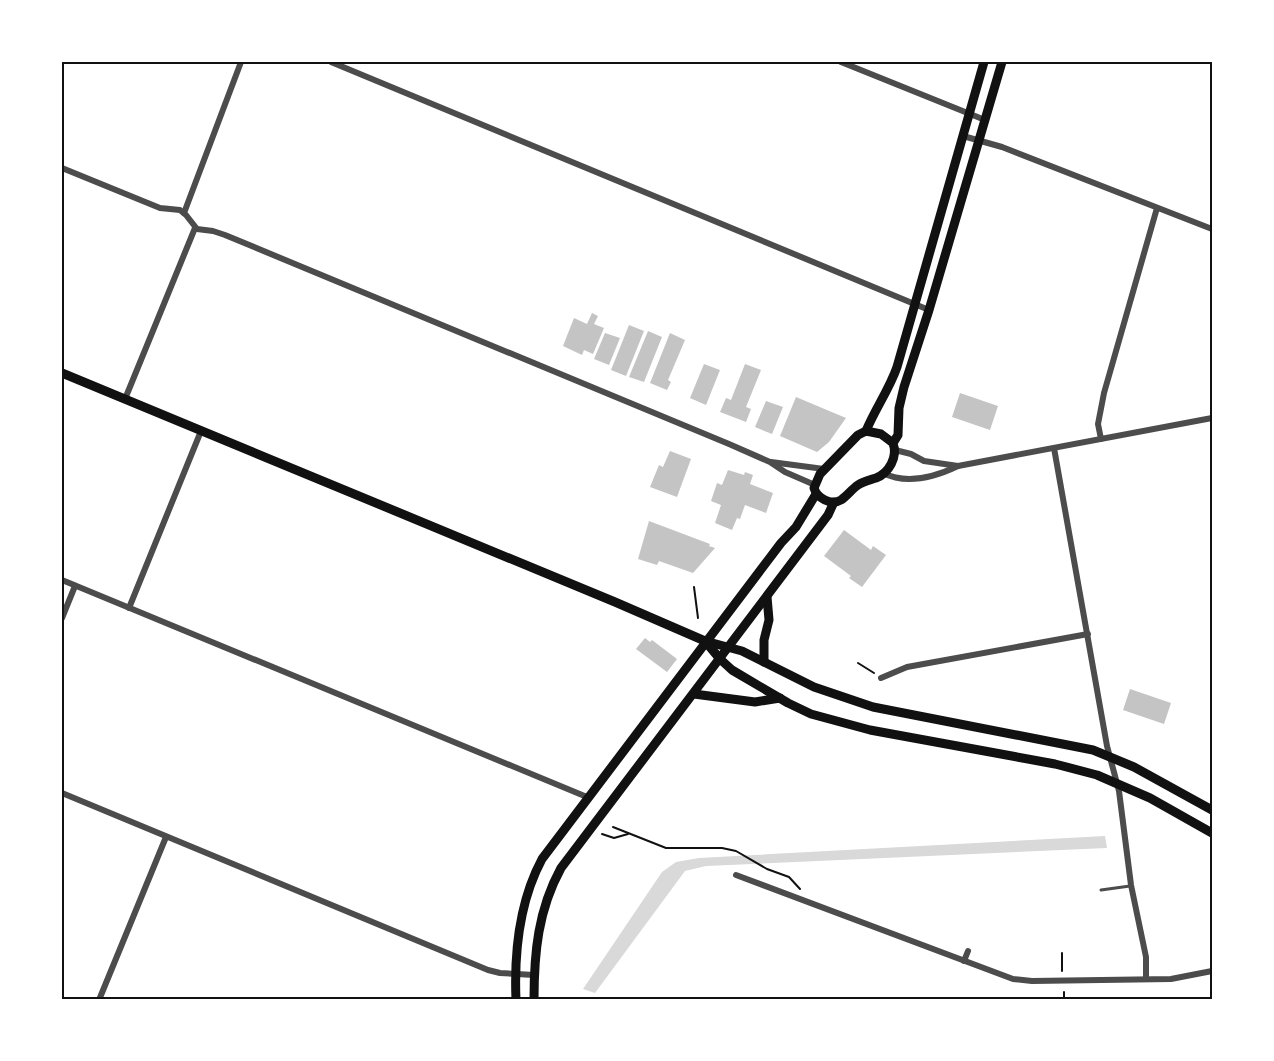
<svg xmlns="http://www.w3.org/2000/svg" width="1274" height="1061" font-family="'Varela Round',sans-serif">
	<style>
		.water { fill: #d9d9d9 }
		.building { fill: #c4c4c4 }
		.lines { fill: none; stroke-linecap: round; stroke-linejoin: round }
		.path { stroke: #111; stroke-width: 2 }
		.service { stroke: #4c4c4c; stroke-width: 3 }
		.minor { stroke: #4c4c4c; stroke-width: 6 }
		.secondary { stroke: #111; stroke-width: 9 }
		.neatline { fill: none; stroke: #111; stroke-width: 2 }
	</style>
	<rect width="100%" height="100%" fill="#fff"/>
	<polygon class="water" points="1105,836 1107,848 706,866 685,871 595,993 583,989 662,872 676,862 699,858"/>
	<g class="building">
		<polygon points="592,313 598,316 594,324 604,328 593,354 584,350 582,355 563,346 574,318 587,324"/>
		<polygon points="629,325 644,331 626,376 611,370"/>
		<polygon points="648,331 662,337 644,382 629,377"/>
		<polygon points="605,333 620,338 609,365 594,359"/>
		<polygon points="670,333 685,340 668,380 671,382 667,390 650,383"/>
		<polygon points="704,364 720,370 706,405 690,398"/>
		<polygon points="745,364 761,370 746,407 751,409 746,422 720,412 726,398 731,400"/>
		<polygon points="960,393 998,406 990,430 952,417"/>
		<polygon points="796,397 846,418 829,442 817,452 780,436"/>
		<polygon points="766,401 783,407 772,434 755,427"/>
		<polygon points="670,451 691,459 677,497 650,487 659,465 663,467"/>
		<polygon points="728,470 744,475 745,472 753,475 750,484 773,493 766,513 745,505 740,519 737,518 732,530 715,523 721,505 711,501 717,483 722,485"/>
		<polygon points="649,521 710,544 709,546 715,548 693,573 659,561 657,565 638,559"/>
		<polygon points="844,530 871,550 873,546 886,555 862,587 849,578 851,576 824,556"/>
		<polygon points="645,638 650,642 652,640 677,659 667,672 636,649"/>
		<polygon points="1130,689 1171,703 1164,724 1123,710"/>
	</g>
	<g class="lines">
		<g class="path">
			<polyline points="694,587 698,618"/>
			<polyline points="858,663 874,673"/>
			<polyline points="613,827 666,848 722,848 736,851 767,869 789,877 800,889"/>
			<polyline points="602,834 614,838 628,834"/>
			<polyline points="1062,953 1062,971"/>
			<polyline points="1054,1000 1064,998 1064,992"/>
		</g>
		<polyline class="service" points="1101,890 1130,886"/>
		<g class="minor">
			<polyline points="331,62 929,310"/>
			<polyline points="841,62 985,120"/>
			<polyline points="963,136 1002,147 1212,229"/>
			<polyline points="62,168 160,208 180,210 186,215 197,229 213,231 225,235 729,444 770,462 785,472 815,485"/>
			<polyline points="184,213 241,62"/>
			<polyline points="125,399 195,228"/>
			<polyline points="1101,439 1098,424 1104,393 1157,208"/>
			<polyline points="1054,448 1107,746 1119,791 1131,885 1146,957 1146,979"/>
			<polyline points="895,450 911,454 924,461 958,466"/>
			<polyline points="771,462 824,469"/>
			<path d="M 883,473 C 907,485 935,477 958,466 L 1212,418"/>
			<polyline points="62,580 587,797"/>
			<polyline points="129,608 201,431"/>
			<polyline points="62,618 75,586"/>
			<polyline points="881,678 907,667 1088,634"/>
			<polyline points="62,793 488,970 500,973 534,975"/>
			<polyline points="736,875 1013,979 1032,981 1171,979 1212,971"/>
			<polyline points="964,961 968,951"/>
			<polyline points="99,1000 166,837"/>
		</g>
		<g class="secondary">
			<polyline points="62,373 615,602 705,641 742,651 814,687 873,707 1093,750 1134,767 1212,810"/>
			<path d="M 866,431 C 875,409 889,390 897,367 L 984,62"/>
			<path d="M 866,431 L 881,434 L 893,443 C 898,457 889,473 876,478 C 870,480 864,481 858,485 C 852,489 847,496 841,500 C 831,506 817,498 814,488 L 820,474 L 858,435 Z"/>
			<polyline points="893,443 898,435 899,408 904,387 929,310 1002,62"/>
			<polyline points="705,641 720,659 732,670 788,703 811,714 870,730 1055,764 1097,775 1150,798 1212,833"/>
			<polyline points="764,662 764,640 769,620 767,597"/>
			<polyline points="694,694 755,702 780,698"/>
			<path d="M 516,1000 C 514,951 519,902 542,859 L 781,543 L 796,527 L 816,494"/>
			<path d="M 534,1000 C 534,953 538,910 561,868 L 828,515 L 834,502"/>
		</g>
	</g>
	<rect width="1274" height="1061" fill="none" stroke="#ffffff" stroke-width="126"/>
	<rect x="63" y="63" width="1148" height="935" class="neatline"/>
</svg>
